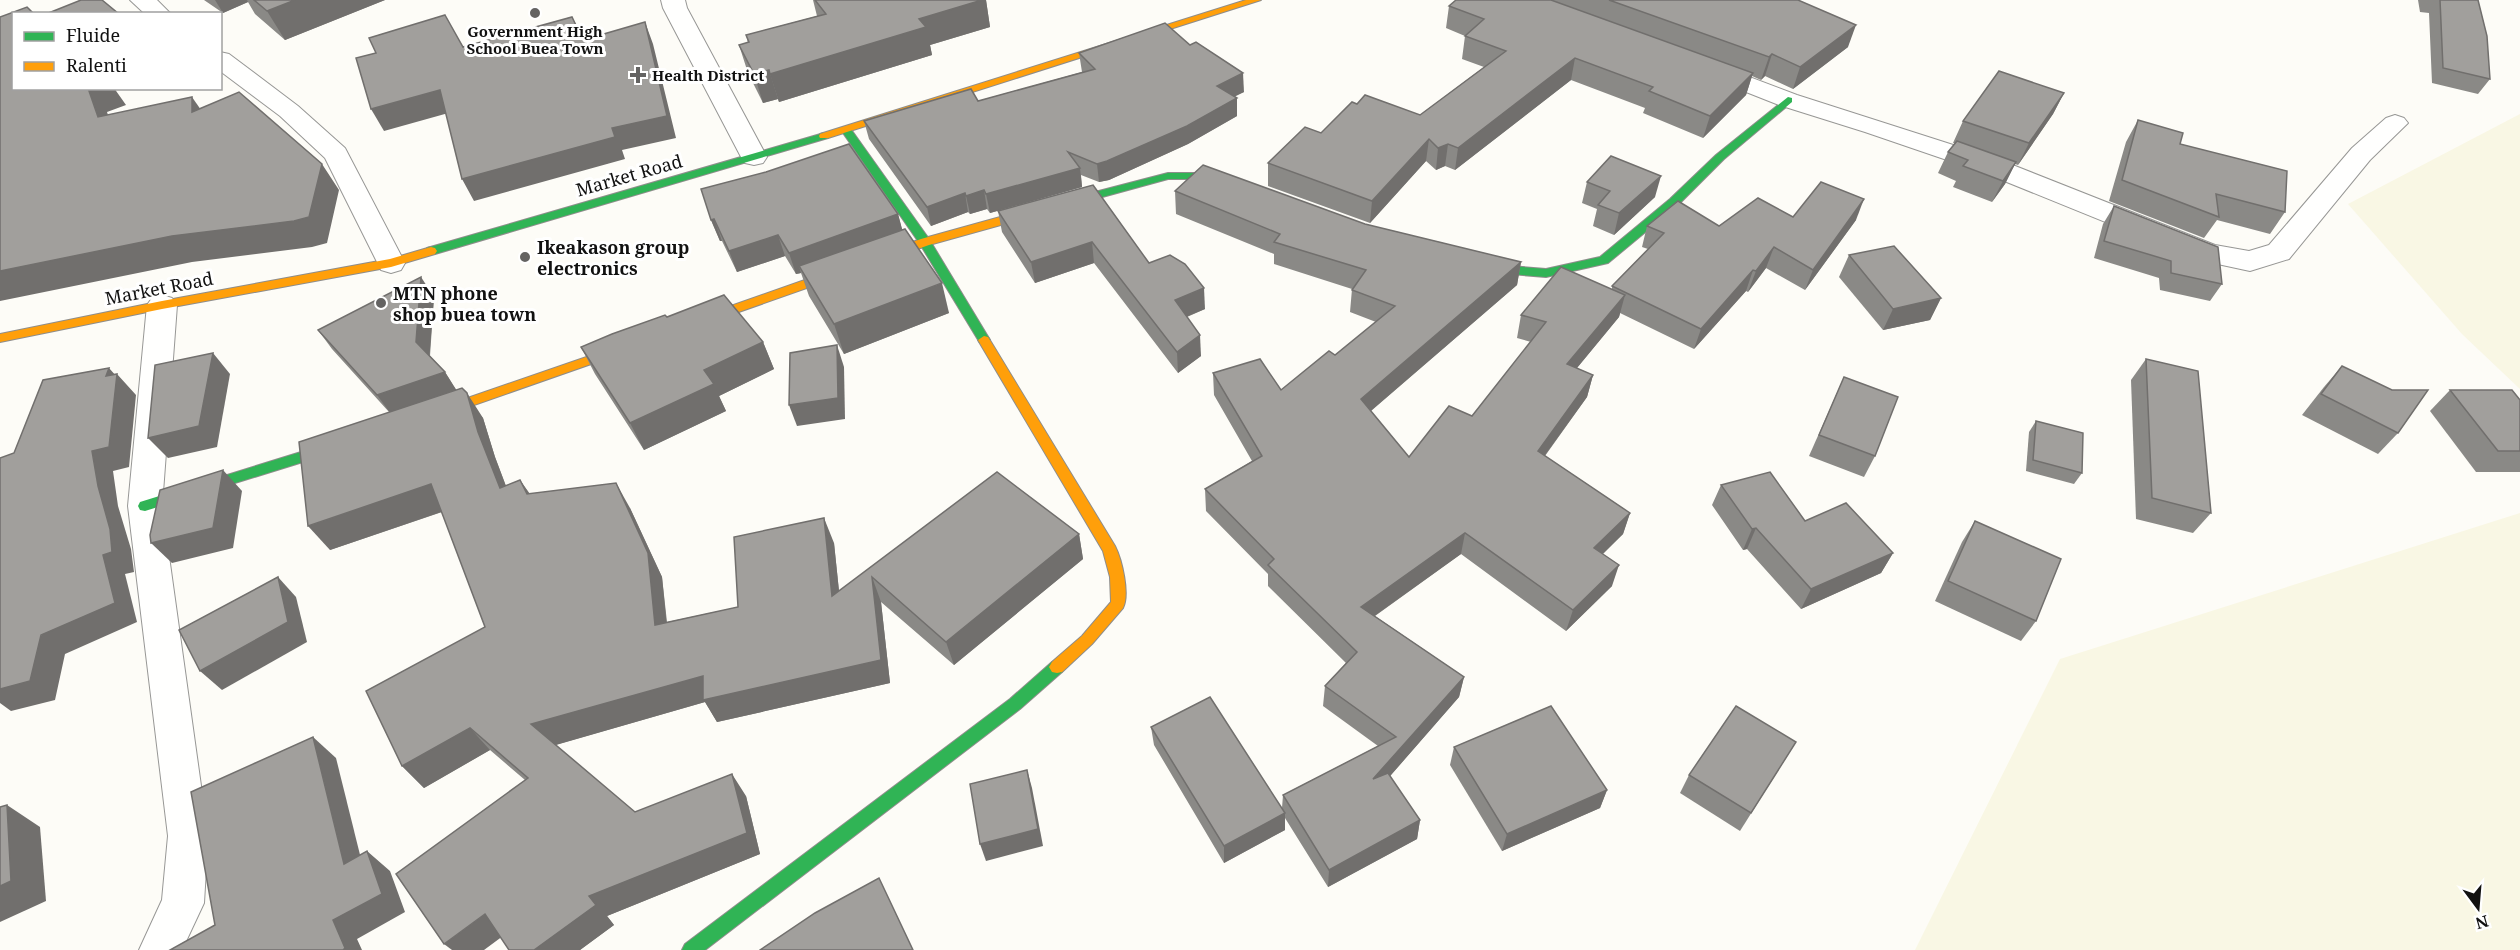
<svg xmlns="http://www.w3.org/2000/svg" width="2520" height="950" font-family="'Noto Serif',serif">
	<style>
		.farmland { fill: #f9f7e4 }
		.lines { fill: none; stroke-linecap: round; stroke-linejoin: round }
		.street-casing { stroke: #979795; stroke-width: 2 }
		.fast-casing { stroke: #8e8d8b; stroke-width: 2 }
		.slow-casing { stroke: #8e8d8b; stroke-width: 2 }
		.street { fill: #fffffe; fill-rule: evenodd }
		.fast { fill: #30b455; fill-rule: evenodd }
		.slow { fill: #ff9f0a; fill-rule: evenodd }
		.wall { fill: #8a8986 }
		.shaded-wall { fill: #716f6d }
		.building { fill: #a19f9c; stroke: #716f6d; stroke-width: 1.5 }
		.poi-dot { fill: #646362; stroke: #fff; stroke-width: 2 }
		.labels { text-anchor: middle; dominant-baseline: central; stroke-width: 6; stroke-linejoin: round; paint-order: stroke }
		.far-poi-label { font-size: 15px; font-weight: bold; fill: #111; stroke: #fff }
		.street-label { font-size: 18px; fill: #111; stroke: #fff }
		.poi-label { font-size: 18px; font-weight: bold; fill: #111; stroke: #fff; text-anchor: start }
	</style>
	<rect width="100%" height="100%" fill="#fdfcf7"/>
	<g class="farmland">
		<polygon points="2520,114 2520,389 2462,334 2348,204"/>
		<polygon points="2520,513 2520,950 1915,950 2060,659"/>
	</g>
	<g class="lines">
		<g class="street-casing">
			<g id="street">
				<polygon points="130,0 157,0 171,14 145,14"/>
				<polygon points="661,0 685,0 687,8 767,157 763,163 754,165 745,163 741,157 663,8"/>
				<polygon points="220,52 229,54 298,106 345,148 405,263 401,270 391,273 381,270 325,158 280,116 220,71"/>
				<polygon points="1707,61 1797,95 2000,160 2215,245 2249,251 2269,245 2352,148 2386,118 2395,115 2404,118 2408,123 2370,160 2289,259 2250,271 2199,260 1982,172 1865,132 1779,105 1698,73 1695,68 1698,63"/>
				<polygon points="162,295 172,298 177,305 162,506 208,836 204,903 182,950 139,950 162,900 168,836 128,506 147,305 152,298"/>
			</g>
		</g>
		<g class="fast-casing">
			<g id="fast">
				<polygon points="1788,97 1792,98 1792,102 1724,159 1678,205 1608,263 1546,277 1498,273 1473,266 1471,263 1477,259 1498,265 1546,269 1600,257 1670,199 1716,155"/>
				<polygon points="846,127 850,128 929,239 990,340 988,343 980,343 920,244 841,130"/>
				<polygon points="824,133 829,136 828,138 435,254 427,254 425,251 427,248"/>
				<polygon points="1168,173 1197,173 1241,185 1243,187 1237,190 1197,179 1168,179 1022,219 1016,215 1018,212"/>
				<polygon points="343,439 348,440 350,444 348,448 145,511 140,510 138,506 140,502"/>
				<polygon points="1057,661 1062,662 1065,667 1062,672 1020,709 705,950 682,950 685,944 1010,699 1052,662"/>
			</g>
		</g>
		<g class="slow-casing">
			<g id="slow">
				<polygon points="1246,0 1261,0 828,138 820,138 819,136 820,134"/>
				<polygon points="1022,211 1026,212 1026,218 929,245 696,327 692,328 686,324 688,321 921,239"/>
				<polygon points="431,247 435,248 437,251 435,254 391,267 162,309 0,342 0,334 162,301 390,259"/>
				<path d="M 984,336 L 988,337 L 1115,546 C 1122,560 1130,594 1123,608 L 1092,644 L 1062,672 L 1057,673 L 1052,672 L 1049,667 L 1052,662 L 1082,636 L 1111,602 L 1110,577 L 1103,551 L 978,340 Z"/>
				<polygon points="630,342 636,346 634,349 434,419 424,419 422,416 424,413"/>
			</g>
		</g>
		<use href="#street" class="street"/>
		<use href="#fast" class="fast"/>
		<use href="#slow" class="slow"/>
	</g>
	<g class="wall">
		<polygon points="204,0 385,0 285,40 255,14 248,2 223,13"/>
		<polygon points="813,0 986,0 990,27 930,45 932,55 779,102 778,99 763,103 748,73 739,45 748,43 746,35 817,16"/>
		<polygon points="1456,0 1798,0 1848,47 1793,89 1765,76 1761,80 1752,76 1746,95 1703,138 1643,113 1645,108 1571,80 1455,170 1445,166 1436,170 1426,161 1370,223 1268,186 1268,163 1321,133 1357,104 1420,115 1484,67 1462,59 1465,36 1446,28 1449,6"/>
		<polygon points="2418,0 2478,0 2490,79 2478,94 2432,83 2429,13 2420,12"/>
		<polygon points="1079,53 1244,92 1234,96 1237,98 1237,116 1188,144 1109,180 1099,182 1081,175 1082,187 990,213 987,209 970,214 968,212 931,226 869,139 864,121 978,101 1082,72"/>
		<polygon points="2064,93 2053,114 2018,165 2015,164 2005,184 1992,202 1953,187 1956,181 1938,173 1948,152 1955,143 1953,143 1963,121"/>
		<polygon points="2138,120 2180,144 2285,212 2270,234 2217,220 2204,238 2109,201 2126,142"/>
		<polygon points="1587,182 1655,197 1614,235 1593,226 1597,209 1582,203"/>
		<polygon points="1093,185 1149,263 1205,309 1187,317 1201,356 1178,373 1094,263 1035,283 1002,232 998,211"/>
		<polygon points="1175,191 1365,224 1521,262 1517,285 1371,411 1409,457 1472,416 1531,342 1517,338 1521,315 1612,289 1612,286 1648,249 1642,247 1647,226 1719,226 1793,217 1856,220 1805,290 1766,268 1748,292 1746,291 1694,349 1620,313 1619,317 1577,368 1593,375 1587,397 1545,456 1630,513 1623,534 1603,554 1612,586 1566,631 1461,554 1375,616 1464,677 1459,697 1390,776 1420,820 1417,839 1328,887 1285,818 1285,830 1224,863 1154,745 1151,727 1282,808 1283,795 1378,746 1323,706 1325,686 1346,663 1268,586 1268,574 1206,511 1205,489 1252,461 1214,395 1213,373 1281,390 1335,355 1376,322 1350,312 1352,289 1274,264 1274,254 1176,214"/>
		<polygon points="2114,206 2222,284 2210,301 2160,290 2159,278 2094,258 2103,224"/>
		<polygon points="898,214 902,230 949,313 844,354 809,296 801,273 796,274 785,256 737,272 722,241 720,241 711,220"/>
		<polygon points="1849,255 1941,298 1930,320 1883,330 1839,277"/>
		<polygon points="434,297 430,356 445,372 456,390 483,418 495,457 506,486 520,480 530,494 630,508 662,577 667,622 738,607 834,543 839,591 997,472 1079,534 1083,559 954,665 881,602 890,683 717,722 705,702 555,745 635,812 746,796 760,854 607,916 614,925 580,950 525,780 490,750 424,788 402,766 485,627 442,512 330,550 389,412 332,349 318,330"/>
		<polygon points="667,317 763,342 774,369 719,396 726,411 644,450 595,374 581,347"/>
		<polygon points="2146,359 2211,513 2193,533 2136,519 2131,380"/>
		<polygon points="2342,366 2398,433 2378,454 2302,415 2324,387"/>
		<polygon points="1844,377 1875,456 1864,477 1809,456"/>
		<polygon points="2450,390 2520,400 2520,472 2476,472 2430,411"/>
		<polygon points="2036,421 2082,473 2074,484 2026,471 2029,432"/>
		<polygon points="1721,485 1805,521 1893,553 1881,573 1801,609 1747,549 1743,550 1712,505"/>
		<polygon points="1975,521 2036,621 2021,641 1935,601 1962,542"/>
		<polygon points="1796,742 1740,831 1680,793 1689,775"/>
		<polygon points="1454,747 1607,790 1600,808 1502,851 1450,765"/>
	</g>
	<g class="shaded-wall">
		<polygon points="215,0 247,0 248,2 223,13"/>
		<polygon points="295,0 385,0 285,40 267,11"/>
		<polygon points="982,0 986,0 990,27 930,45 932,55 779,102 770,74 919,19"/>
		<polygon points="645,22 653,44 676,138 622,150 625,159 474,201 462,179 612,128"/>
		<polygon points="1856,25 1848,47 1793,89 1800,67"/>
		<polygon points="1772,54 1765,76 1761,80 1769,57"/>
		<polygon points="1575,58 1571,80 1455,170 1458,148"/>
		<polygon points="769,70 778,99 763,103 754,74"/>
		<polygon points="1243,73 1244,92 1218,105 1217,86"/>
		<polygon points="1753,73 1746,95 1703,138 1710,116"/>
		<polygon points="88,88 114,88 126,105 107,112 117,143 98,117"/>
		<polygon points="440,90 452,112 384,131 371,109"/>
		<polygon points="2064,93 2053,114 2018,165 2029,143"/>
		<polygon points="192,97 210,123 192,112"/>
		<polygon points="1237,98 1237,116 1188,144 1109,180 1099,182 1097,164"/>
		<polygon points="1429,139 1426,161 1370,223 1372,201"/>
		<polygon points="1448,144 1445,166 1436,170 1438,148"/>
		<polygon points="2016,162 2005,184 1992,202 2003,181"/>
		<polygon points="322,164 339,190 327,243 312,247 192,262 0,301 0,271"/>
		<polygon points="1080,168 1082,187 990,213 986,194"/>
		<polygon points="1661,176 1655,197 1614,235 1619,213"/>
		<polygon points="984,190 987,209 970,214 966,196"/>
		<polygon points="965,193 968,212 931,226 927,207"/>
		<polygon points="1864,199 1856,220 1805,290 1813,270"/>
		<polygon points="898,214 904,236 799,266 801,273 796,274 789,253"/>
		<polygon points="714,219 722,241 720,241 711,220"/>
		<polygon points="778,235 785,256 737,272 729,251"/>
		<polygon points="1092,242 1094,263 1035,283 1031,262"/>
		<polygon points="1774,247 1766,268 1748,292 1756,271"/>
		<polygon points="1521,262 1517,285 1359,421 1361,399"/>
		<polygon points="1753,270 1746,291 1694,349 1701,329"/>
		<polygon points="421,277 434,297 429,362 416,342"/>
		<polygon points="942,283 949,313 844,354 834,324"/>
		<polygon points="1204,288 1205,309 1176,321 1175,300"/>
		<polygon points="1625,295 1619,317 1562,386 1567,364"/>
		<polygon points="1941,298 1930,320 1883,330 1893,309"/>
		<polygon points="1200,335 1201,356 1178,373 1177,352"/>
		<polygon points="763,342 774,369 719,396 726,411 644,450 630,423 704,370"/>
		<polygon points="837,345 844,367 845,419 797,426 789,405"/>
		<polygon points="213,353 230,374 217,447 168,458 148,438"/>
		<polygon points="109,368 117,377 117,374 136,395 129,467 113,471 118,506 131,549 134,572 125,574 137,622 65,654 55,700 11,711 0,703 0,689 103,555 98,486 92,451 106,376"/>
		<polygon points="445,372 457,391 391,414 377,395"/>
		<polygon points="1593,375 1587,397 1532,473 1538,451"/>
		<polygon points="467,393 483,418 495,457 516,513 500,488 478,432"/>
		<polygon points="223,470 242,491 233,548 172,563 151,543"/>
		<polygon points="520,480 537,505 527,494"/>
		<polygon points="616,483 630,508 662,577 669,648 655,625"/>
		<polygon points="431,484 450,509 330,550 308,526"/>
		<polygon points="1630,513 1623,534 1587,569 1594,548"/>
		<polygon points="824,518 834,543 842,620 832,596"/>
		<polygon points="1756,528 1747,549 1743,550 1752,529"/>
		<polygon points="1465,533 1461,554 1359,627 1361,607"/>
		<polygon points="1079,534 1083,559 954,665 946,642"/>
		<polygon points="1893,553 1881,573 1801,609 1811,589"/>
		<polygon points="1619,565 1612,586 1566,631 1573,610"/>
		<polygon points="278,577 296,597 307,642 222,690 200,671"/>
		<polygon points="872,577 881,602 890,683 717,722 705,702 549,747 531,724 703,676"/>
		<polygon points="1464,677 1459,697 1371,798 1373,779"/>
		<polygon points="470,728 490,750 424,788 402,766"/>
		<polygon points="313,737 336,758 367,883 344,864"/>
		<polygon points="1027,770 1032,788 1043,846 986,861 980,844"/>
		<polygon points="732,774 746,796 760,854 607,916 614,925 580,950 534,950 589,896"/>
		<polygon points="1607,790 1600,808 1502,851 1507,834"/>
		<polygon points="7,805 40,827 46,901 0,922 0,886"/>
		<polygon points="1285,813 1285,830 1224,863 1224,846"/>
		<polygon points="1420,820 1417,839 1328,887 1329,870"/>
		<polygon points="367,851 390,871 405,912 357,939 362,950 343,950 333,920"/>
		<polygon points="485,914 507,933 484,950 452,950 444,944"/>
	</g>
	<g class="building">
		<polygon points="81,0 102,0 119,14 46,14"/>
		<polygon points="254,0 295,0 267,11"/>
		<polygon points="815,0 982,0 919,19 926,27 770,74 769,70 754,74 739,45 749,42 746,35 826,14"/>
		<polygon points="1456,0 1551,0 1753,73 1710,116 1649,91 1653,87 1575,58 1458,148 1448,144 1438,148 1429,139 1372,201 1268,163 1305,127 1321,133 1352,102 1357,104 1365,95 1420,115 1506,51 1465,36 1484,19 1449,6"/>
		<polygon points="1609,0 1798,0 1856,25 1800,67 1772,54 1769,57"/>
		<polygon points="2440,0 2478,0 2487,36 2490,79 2443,68"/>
		<polygon points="27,7 34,14 14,14 14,88 88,88 98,117 192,97 192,112 239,92 322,164 309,217 294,221 172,236 0,271 0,17"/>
		<polygon points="445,15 463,47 572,17 583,40 645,22 667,116 612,128 615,137 462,179 440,90 371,109 356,58 376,53 369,38"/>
		<polygon points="1165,23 1190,45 1196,42 1243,73 1217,86 1237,98 1187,126 1107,161 1097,164 1068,152 1080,168 986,194 984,190 966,196 965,193 927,207 864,121 971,89 978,101 1095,69 1079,53"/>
		<polygon points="1999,71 2064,93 2029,143 1963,121"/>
		<polygon points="2138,120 2183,133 2180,144 2287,171 2285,212 2216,194 2219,217 2122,180"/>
		<polygon points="1957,141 2016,162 2003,181 1963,166 1968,160 1948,152"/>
		<polygon points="849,144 898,214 789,253 778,235 729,251 714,219 711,220 701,189 766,172"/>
		<polygon points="1611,156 1661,176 1619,213 1598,205 1610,191 1587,182"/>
		<polygon points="1203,165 1365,224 1521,262 1361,399 1409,457 1449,406 1472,416 1546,322 1521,315 1561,267 1625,295 1567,364 1593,375 1538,451 1630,513 1594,548 1619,565 1573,610 1465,533 1361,607 1464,677 1373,779 1388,773 1420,820 1329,870 1283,795 1396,737 1325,686 1357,652 1268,565 1274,559 1205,489 1262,456 1213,373 1260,359 1281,390 1329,351 1335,355 1395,306 1352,290 1366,270 1274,242 1280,234 1175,191"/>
		<polygon points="1821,182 1864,199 1813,270 1774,247 1756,271 1753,270 1701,329 1612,286 1664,233 1647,226 1678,201 1719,226 1758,198 1793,217"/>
		<polygon points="1093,185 1149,263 1170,255 1185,264 1204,288 1175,300 1200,335 1177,352 1092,242 1031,262 998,211"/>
		<polygon points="2114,206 2218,247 2222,284 2171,273 2171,261 2104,241"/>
		<polygon points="905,229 942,283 834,324 799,266"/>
		<polygon points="1894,246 1941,298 1893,309 1849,255"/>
		<polygon points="421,277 416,342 445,372 377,395 318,330"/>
		<polygon points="724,295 763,342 704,370 714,384 630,423 581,347 612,334 665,315 667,317"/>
		<polygon points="837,345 838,398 789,405 790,353"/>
		<polygon points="213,353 199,426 148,438 155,365"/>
		<polygon points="2146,359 2198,371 2211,513 2152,498"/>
		<polygon points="2342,366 2392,390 2428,390 2398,433 2321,394"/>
		<polygon points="109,368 106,376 117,374 109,447 92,451 98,486 110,529 112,552 103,555 115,603 41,635 30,681 0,689 0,458 14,453 43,380"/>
		<polygon points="1844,377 1898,397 1875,456 1819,435"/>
		<polygon points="462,388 467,393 478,432 500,488 520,480 527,494 616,483 648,553 655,625 738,607 734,537 824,518 832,596 997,472 1079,534 946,642 872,577 881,660 703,700 703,676 531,724 635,812 732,774 747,833 589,896 596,905 534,950 509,950 485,914 444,944 396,874 528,778 470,728 402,766 366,691 485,627 431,484 308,526 299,442"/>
		<polygon points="2450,390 2512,390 2520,400 2520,451 2498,451"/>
		<polygon points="2036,421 2083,433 2082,473 2033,460"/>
		<polygon points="223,470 213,528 151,543 150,535 160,490"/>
		<polygon points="1770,472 1805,521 1846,503 1893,553 1811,589 1756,528 1752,529 1721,485"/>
		<polygon points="1975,521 2061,559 2036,621 1948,581"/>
		<polygon points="278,577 288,622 200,671 179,630"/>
		<polygon points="1210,697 1285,813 1224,846 1151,727"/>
		<polygon points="1551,706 1607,790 1507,834 1454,747"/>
		<polygon points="1736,706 1796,742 1751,813 1689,775"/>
		<polygon points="313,737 344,864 367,851 382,894 333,920 345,948 343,950 170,950 215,925 191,792"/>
		<polygon points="1027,770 1038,829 980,844 970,784"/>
		<polygon points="7,805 11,881 0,886 0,807"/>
		<polygon points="879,878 913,950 760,950 815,913"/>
	</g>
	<g class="poi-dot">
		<circle cx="535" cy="13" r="6"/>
		<path d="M635 66h6v6h6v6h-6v6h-6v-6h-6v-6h6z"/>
		<circle cx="525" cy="257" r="6"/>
		<circle cx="381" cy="303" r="6"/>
	</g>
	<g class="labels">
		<g class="far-poi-label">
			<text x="535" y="31">Government High<tspan x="535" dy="17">School Buea Town</tspan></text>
			<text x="652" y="75" text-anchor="start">Health District</text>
		</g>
		<g class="street-label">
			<text transform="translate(629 175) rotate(-16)">Market Road</text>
			<text transform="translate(159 288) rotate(-11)">Market Road</text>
		</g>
		<g class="poi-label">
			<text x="537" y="247">Ikeakason group<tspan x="537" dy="21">electronics</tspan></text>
			<text x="393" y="293">MTN phone<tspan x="393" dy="21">shop buea town</tspan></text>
		</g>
	</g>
	<rect x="12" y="12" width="210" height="78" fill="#ffffff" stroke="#a0a0a0" stroke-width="1.5"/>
	<rect x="24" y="32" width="30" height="9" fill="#30b455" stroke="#a0a0a0" stroke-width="1.5"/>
	<text x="66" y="42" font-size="18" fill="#111111">Fluide</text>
	<rect x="24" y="62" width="30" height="9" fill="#ff9f0a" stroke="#a0a0a0" stroke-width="1.5"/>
	<text x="66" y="72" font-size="18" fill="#111111">Ralenti</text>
	<g transform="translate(2478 908) rotate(164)" stroke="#ffffff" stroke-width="4.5" paint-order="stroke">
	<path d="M0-4.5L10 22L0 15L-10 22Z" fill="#111111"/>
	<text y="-9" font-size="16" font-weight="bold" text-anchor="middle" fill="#111111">N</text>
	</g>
</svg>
